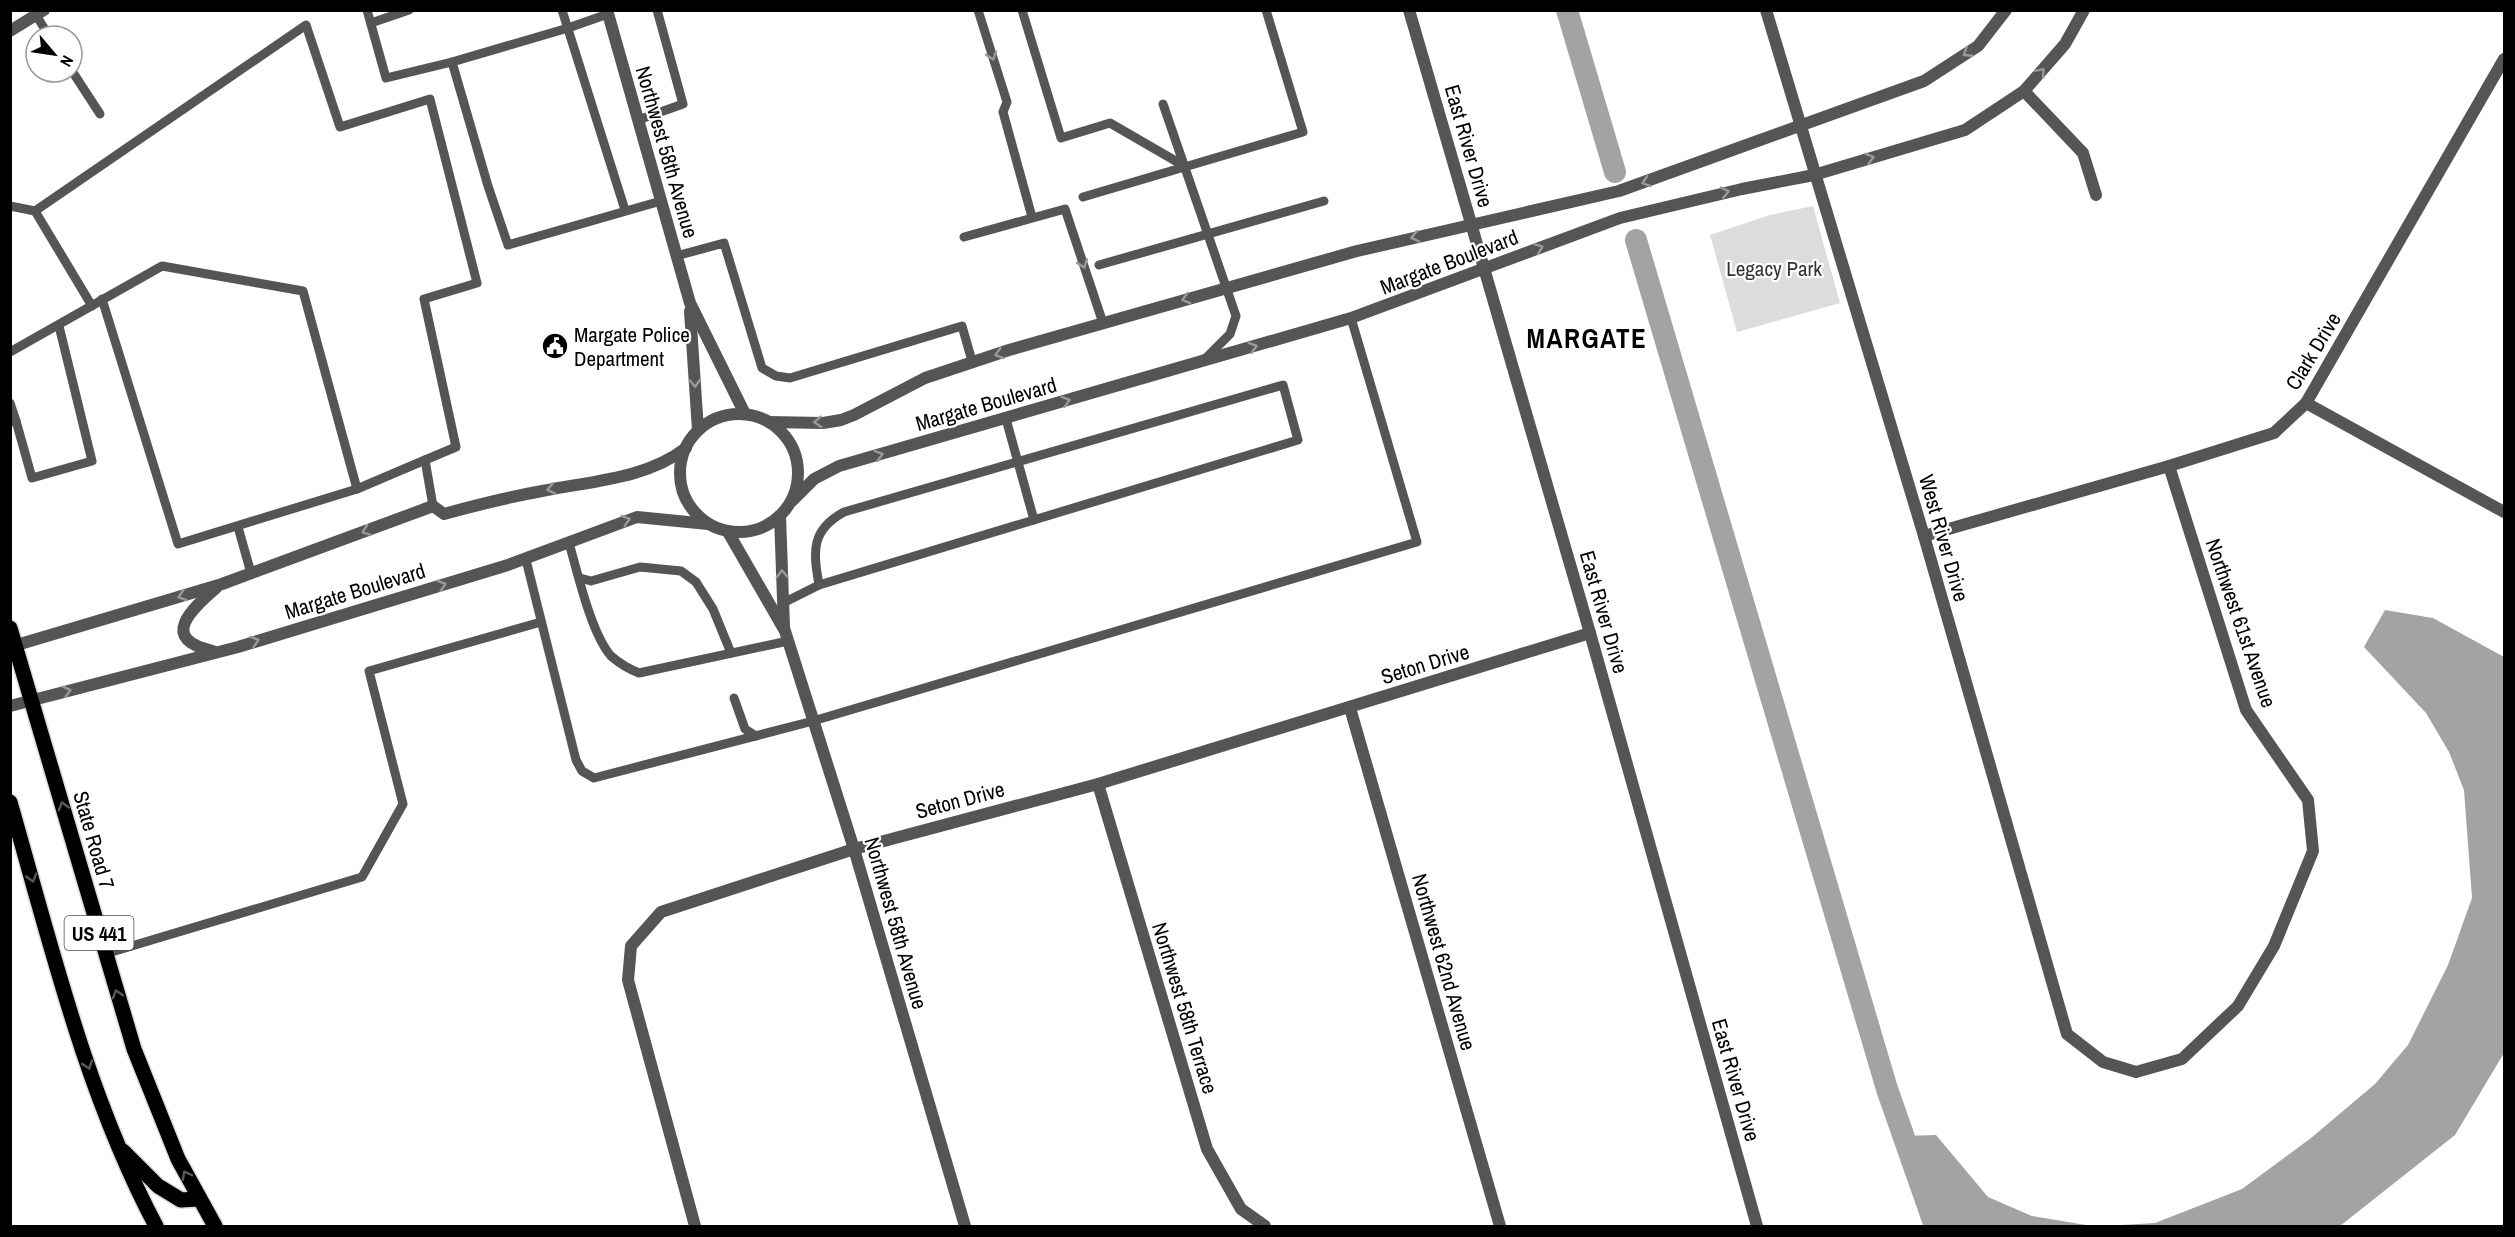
<svg xmlns="http://www.w3.org/2000/svg" width="2515" height="1237" font-family="'Archivo Narrow',sans-serif">
	<style>
		.green { fill: #dcdcdc }
		.water { fill: #a3a3a3 }
		.lines { fill: none; stroke-linecap: round; stroke-linejoin: round }
		.canal { stroke: #a3a3a3; stroke-width: 22 }
		.primary-casing { stroke: #dbdbdb; stroke-width: 18 }
		.service { stroke: #555; stroke-width: 9 }
		.minor { stroke: #555; stroke-width: 12 }
		.tertiary { stroke: #555; stroke-width: 12 }
		.primary { stroke: #000; stroke-width: 15 }
		.oneway { stroke: #999 }
		.oneway2 { stroke: #595959 }
		.labels { text-anchor: middle; dominant-baseline: central; stroke-width: 4.5; stroke-linejoin: round; paint-order: stroke }
		.shield { fill: #fff; stroke: #4c4c4c; stroke-width: 1.5 }
		.shield-label { font-size: 20px; font-weight: bold; fill: #000 }
		.street-label { font-size: 21px; fill: #000; stroke: #fff }
		.park-label { font-size: 21px; fill: #333; stroke: #fff }
		.poi-label { font-size: 21px; fill: #000; stroke: #fff; text-anchor: start }
		.district-label { font-size: 27px; font-weight: bold; letter-spacing: 1.5px; fill: #000; stroke: #fff }
	</style>
	<rect width="100%" height="100%" fill="#fff"/>
	<polygon class="green" points="1813,206 1840,303 1737,332 1710,235 1770,215"/>
	<g class="water">
		<polygon points="2385,610 2433,618 2504,657 2504,1053 2455,1135 2340,1226 2105,1226 2155,1223 2242,1189 2311,1138 2375,1084 2408,1045 2448,965 2472,898 2464,790 2449,752 2426,713 2364,647"/>
		<polygon points="1936,1135 1988,1197 2032,1216 2092,1226 1935,1226 1903,1136"/>
	</g>
	<g class="lines">
		<g class="canal">
			<polyline points="1567,10 1615,172"/>
			<polyline points="1636,240 1887,1089 1935,1226"/>
		</g>
		<g class="primary-casing">
			<g id="primary">
				<polyline points="10,628 134,1049 178,1159 215,1226"/>
				<path d="M 10,802 C 51,945 86,1094 156,1226"/>
				<polyline points="123,1151 158,1186 181,1200 198,1199"/>
			</g>
		</g>
		<g class="service">
			<polyline points="367,10 386,78 452,62"/>
			<polyline points="562,10 625,210"/>
			<polyline points="978,10 1007,102 1003,112 1032,217"/>
			<polyline points="1022,10 1061,138 1110,123 1186,167"/>
			<polyline points="608,14 568,28 452,62 488,186 508,245 661,201"/>
			<polyline points="36,15 49,36"/>
			<polyline points="371,23 409,10"/>
			<polyline points="72,71 100,114"/>
			<polyline points="1163,104 1236,316 1230,334 1204,360"/>
			<polyline points="638,120 683,104 657,10"/>
			<polyline points="1083,197 1303,132 1266,10"/>
			<polyline points="10,206 35,211 306,25 340,127 430,99 477,283 424,299 456,447 425,460 433,506"/>
			<polyline points="35,211 92,306"/>
			<polyline points="964,237 1065,209 1103,323"/>
			<polyline points="676,256 724,243 762,368 776,376 790,378 962,326 972,361"/>
			<polyline points="1099,265 1324,201"/>
			<polyline points="102,299 178,544 357,489"/>
			<polyline points="10,352 162,266 303,291 357,489 425,460"/>
			<path d="M 1283,385 L 1298,440 L 819,585 C 813,551 811,530 844,512 Z"/>
			<polyline points="10,403 16,421 10,422"/>
			<polyline points="1006,419 1034,520"/>
			<polyline points="16,421 32,478 92,461 59,326"/>
			<polyline points="238,527 251,573"/>
			<path d="M 569,543 C 578,574 591,633 611,656 C 619,663 629,669 639,673 L 788,641"/>
			<polyline points="526,560 576,760 582,771 594,778 813,721 1417,542 1351,318"/>
			<polyline points="580,578 591,581 640,567 681,571 696,582 713,609 731,653"/>
			<polyline points="783,603 819,585"/>
			<polyline points="734,698 745,729 756,736"/>
			<polyline points="105,954 362,877 403,804 369,671 541,622"/>
		</g>
		<g class="minor">
			<polyline points="607,10 690,303 745,414"/>
			<polyline points="1409,10 1590,633 1757,1226"/>
			<polyline points="1766,10 1924,536 2067,1034 2103,1062 2136,1072 2182,1059 2238,1006 2274,946 2313,851 2308,800 2246,710 2169,466"/>
			<polyline points="10,31 44,10"/>
			<polyline points="2024,91 2083,153 2096,195"/>
			<polyline points="690,311 698,430"/>
			<polyline points="2306,403 2504,512"/>
			<polyline points="780,516 784,627"/>
			<polyline points="728,532 785,631 854,849 965,1226"/>
			<polyline points="1924,536 2169,466 2274,433 2306,403 2504,59"/>
			<polyline points="1350,708 1500,1226"/>
			<polyline points="1098,784 1207,1149 1241,1209 1265,1226"/>
			<polyline points="695,1226 628,980 631,946 661,912 854,849 1098,784 1590,633"/>
		</g>
		<g class="tertiary">
			<circle cx="739" cy="473" r="59"/>
			<polyline points="769,422 823,423 841,420 854,415 925,378 1009,350 1357,251 1619,191 1924,81 1978,46 2006,10"/>
			<polyline points="792,501 814,479 839,466 1351,318 1620,218 1742,189 1814,175 1965,130 2024,91 2065,44 2084,10"/>
			<path d="M 10,647 L 222,584 L 433,506 L 444,514 C 477,505 509,497 542,491 C 591,481 646,479 686,448"/>
			<path d="M 213,651 C 158,639 192,609 216,588"/>
			<polyline points="10,706 238,647 508,565 637,517 708,524"/>
		</g>
		<use href="#primary" class="primary"/>
	</g>
	<defs><path id="oneway-chevron" d="M-2-3.5L2.5 0L-2 3.5" fill="none" stroke-width="1.6" stroke-linecap="round" stroke-linejoin="round" transform="scale(1.5)"/></defs>
	<g class="oneway">
		<use href="#oneway-chevron" transform="translate(1967 53) rotate(147)"/>
		<use href="#oneway-chevron" transform="translate(992 56) rotate(72)"/>
		<use href="#oneway-chevron" transform="translate(2041 72) rotate(-49)"/>
		<use href="#oneway-chevron" transform="translate(1870 158) rotate(-16)"/>
		<use href="#oneway-chevron" transform="translate(1646 182) rotate(162)"/>
		<use href="#oneway-chevron" transform="translate(1725 192) rotate(-13)"/>
		<use href="#oneway-chevron" transform="translate(1415 237) rotate(167)"/>
		<use href="#oneway-chevron" transform="translate(1539 248) rotate(-21)"/>
		<use href="#oneway-chevron" transform="translate(1083 264) rotate(71)"/>
		<use href="#oneway-chevron" transform="translate(1186 299) rotate(164)"/>
		<use href="#oneway-chevron" transform="translate(1253 347) rotate(-16)"/>
		<use href="#oneway-chevron" transform="translate(999 354) rotate(163)"/>
		<use href="#oneway-chevron" transform="translate(695 383) rotate(86)"/>
		<use href="#oneway-chevron" transform="translate(1066 401) rotate(-16)"/>
		<use href="#oneway-chevron" transform="translate(818 422) rotate(177)"/>
		<use href="#oneway-chevron" transform="translate(879 455) rotate(-16)"/>
		<use href="#oneway-chevron" transform="translate(551 489) rotate(169)"/>
		<use href="#oneway-chevron" transform="translate(626 520) rotate(-17)"/>
		<use href="#oneway-chevron" transform="translate(366 531) rotate(160)"/>
		<use href="#oneway-chevron" transform="translate(782 574) rotate(-92)"/>
		<use href="#oneway-chevron" transform="translate(442 585) rotate(-17)"/>
		<use href="#oneway-chevron" transform="translate(182 596) rotate(163)"/>
		<use href="#oneway-chevron" transform="translate(255 641) rotate(-17)"/>
		<use href="#oneway-chevron" transform="translate(67 691) rotate(-15)"/>
	</g>
	<g class="oneway2">
		<use href="#oneway-chevron" transform="translate(63 806) rotate(-106)"/>
		<use href="#oneway-chevron" transform="translate(32 878) rotate(74)"/>
		<use href="#oneway-chevron" transform="translate(117 994) rotate(-107)"/>
		<use href="#oneway-chevron" transform="translate(88 1065) rotate(71)"/>
		<use href="#oneway-chevron" transform="translate(186 1175) rotate(-118)"/>
	</g>
	<defs>
		<g id="civic-disc" transform="scale(1.35)"><circle r="9.5" fill="#000" stroke="#fff"/><path d="M-.6-6.5H3V-4.5H.6V-3L4-1V1h2V6H-6V1h2V-1L-.6-3ZM-1.2 2.5V6h2.4V2.5Z" fill="#fff"/></g>
	</defs>
	<g fill-rule="evenodd">
		<use href="#civic-disc" x="555" y="346"/>
	</g>
	<g class="labels">
		<rect class="shield" x="64.5" y="916" width="69" height="34" rx="4.5"/>
		<g class="shield-label">
			<text x="99" y="933">US 441</text>
		</g>
		<g class="street-label">
			<text transform="translate(1469 146) rotate(74)">East River Drive</text>
			<text transform="translate(667 152) rotate(74)">Northwest 58th Avenue</text>
			<text transform="translate(1449 262) rotate(-21)">Margate Boulevard</text>
			<text transform="translate(2313 351) rotate(-59)">Clark Drive</text>
			<text transform="translate(986 404) rotate(-16)">Margate Boulevard</text>
			<text transform="translate(1944 538) rotate(74)">West River Drive</text>
			<text transform="translate(355 591) rotate(-17)">Margate Boulevard</text>
			<text transform="translate(1604 612) rotate(74)">East River Drive</text>
			<text transform="translate(2241 623) rotate(71)">Northwest 61st Avenue</text>
			<text transform="translate(1425 664) rotate(-17)">Seton Drive</text>
			<text transform="translate(960 800) rotate(-15)">Seton Drive</text>
			<text transform="translate(94 840) rotate(74)">State Road 7</text>
			<text transform="translate(896 923) rotate(74)">Northwest 58th Avenue</text>
			<text transform="translate(1444 962) rotate(74)">Northwest 62nd Avenue</text>
			<text transform="translate(1185 1008) rotate(73)">Northwest 58th Terrace</text>
			<text transform="translate(1736 1080) rotate(74)">East River Drive</text>
		</g>
		<g class="park-label">
			<text x="1774" y="268">Legacy Park</text>
		</g>
		<g class="poi-label">
			<text x="574" y="334">Margate Police<tspan x="574" dy="24">Department</tspan></text>
		</g>
		<g class="district-label">
			<text x="1587" y="338">MARGATE</text>
		</g>
	</g>
	<rect width="2515" height="1237" fill="none" stroke="#000000" stroke-width="24"/>
	<g transform="translate(54 54) rotate(119)"><circle r="28" fill="#ffffff" stroke="#999999" stroke-width="1.5"/>
	<path d="M0-4.5L10 22L0 15L-10 22Z" fill="#000000"/>
	<text y="-9" font-size="16" font-weight="bold" text-anchor="middle" fill="#000000">N</text>
	</g>
</svg>
